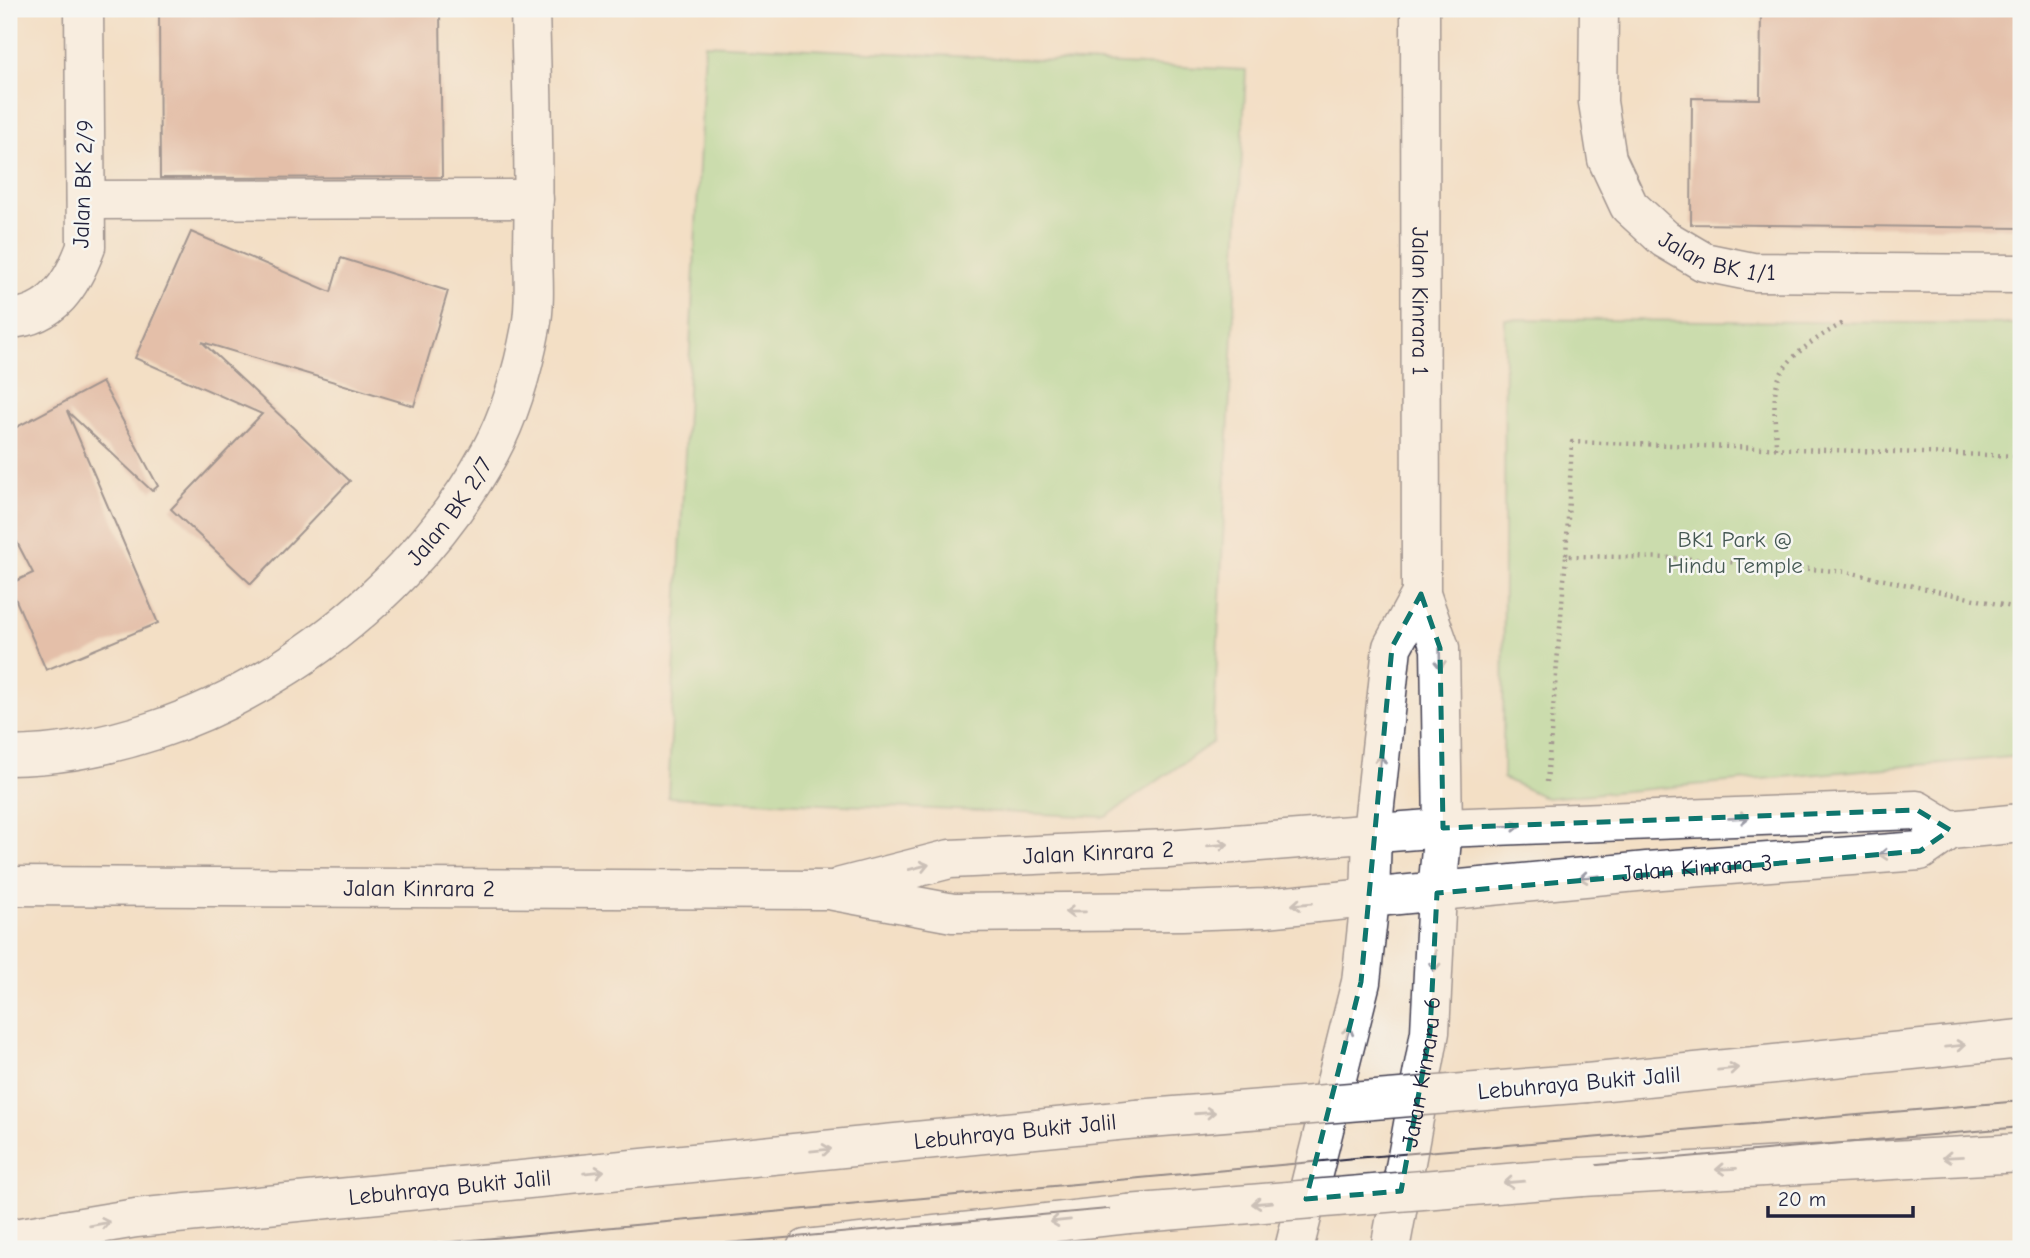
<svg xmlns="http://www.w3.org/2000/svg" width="2030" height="1258" font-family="'Comic Neue',sans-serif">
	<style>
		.green { fill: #9bda90; stroke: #5e7e66; stroke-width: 2 }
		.building { fill: #d29a88 }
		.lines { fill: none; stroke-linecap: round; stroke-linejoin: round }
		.minor-casing { stroke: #413e50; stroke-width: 41 }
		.major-casing { stroke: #413e50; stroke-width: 41 }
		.highway-casing { stroke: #413e50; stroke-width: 41 }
		.path { stroke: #413e50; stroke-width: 4.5; stroke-dasharray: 2 5; stroke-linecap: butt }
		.minor { stroke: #fff; stroke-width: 38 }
		.major { stroke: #fff; stroke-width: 38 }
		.highway { stroke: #fff; stroke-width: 38 }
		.tram { stroke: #22223b; stroke-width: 2 }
		.highway-bridge-casing { stroke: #413e50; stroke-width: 41; stroke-linecap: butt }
		.highway-bridge { stroke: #fff; stroke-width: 38 }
		.oneway { stroke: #9c9ca7 }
		.marked { fill: none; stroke: #0f766e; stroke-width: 5; stroke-dasharray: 14 9; stroke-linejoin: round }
		.labels { text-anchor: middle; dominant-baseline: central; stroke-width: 5; stroke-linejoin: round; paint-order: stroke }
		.street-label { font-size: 23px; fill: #22223b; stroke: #f6f6f2 }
		.park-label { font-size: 23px; fill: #465954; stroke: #f6f6f2 }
	</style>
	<rect width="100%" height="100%" fill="#f6f6f2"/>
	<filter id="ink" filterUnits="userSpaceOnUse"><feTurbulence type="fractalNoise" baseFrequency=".0143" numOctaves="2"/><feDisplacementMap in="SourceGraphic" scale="14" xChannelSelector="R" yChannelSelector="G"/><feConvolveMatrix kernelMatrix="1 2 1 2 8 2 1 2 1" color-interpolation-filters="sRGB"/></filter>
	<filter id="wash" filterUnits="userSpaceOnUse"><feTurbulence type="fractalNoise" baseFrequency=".00686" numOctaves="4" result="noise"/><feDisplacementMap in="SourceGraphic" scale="28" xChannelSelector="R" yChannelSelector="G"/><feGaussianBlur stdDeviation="1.57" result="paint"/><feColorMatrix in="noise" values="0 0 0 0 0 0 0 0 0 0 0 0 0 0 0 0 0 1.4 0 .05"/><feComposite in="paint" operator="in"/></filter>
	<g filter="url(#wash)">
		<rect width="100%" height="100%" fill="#f3dfc5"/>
		<g class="green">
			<polygon points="705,44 1246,70 1213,742 1106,817 668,797"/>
			<polygon points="1505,319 2021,324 2021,756 1546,798 1503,778"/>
		</g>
		<g id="blocks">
			<g class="building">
				<polygon points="159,9 440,9 442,177 160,178"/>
				<polygon points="1761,9 2021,9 2021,228 1691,224 1692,98 1760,99"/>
				<polygon points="191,232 331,292 341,258 448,291 414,406 202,342 350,481 251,584 171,509 262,414 135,358"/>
				<polygon points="102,382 158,486 152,491 67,411 158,623 46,670 9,584 33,573 9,527 9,431"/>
			</g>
		</g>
	</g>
	<g filter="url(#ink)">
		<use href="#blocks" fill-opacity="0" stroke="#413e50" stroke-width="2"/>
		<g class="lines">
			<g class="minor-casing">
				<g id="minor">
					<path id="s1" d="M 1420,9 L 1421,594 L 1440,648 L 1443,828 L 1437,893"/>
					<path id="s2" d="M 1599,9 L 1598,102 L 1607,159 L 1629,206 L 1665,239 L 1704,262 L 1753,272 L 2021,274"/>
					<polyline points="86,200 534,199"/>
					<path d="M 9,319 C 53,316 72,284 86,247 L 84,9"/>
					<path id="s3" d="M 9,756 C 201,754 399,619 490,452 C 511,413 523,370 531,327 C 536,302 533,273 533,247 C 535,168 532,88 530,9"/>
					<path id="s4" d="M 9,886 L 829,890 L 953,913 L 1182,911 L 1265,908 L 1647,871 L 1920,851 L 1950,830 L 2021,823"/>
					<path id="s5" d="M 841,887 L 950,859 L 1168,849 L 1443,828 L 1917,810 L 1950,830"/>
					<polyline points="1370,899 1372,833 1392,647 1421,594"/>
				</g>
			</g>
			<g class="major-casing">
				<g id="major">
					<polyline points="1294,1249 1361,982 1370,899"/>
					<path id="s6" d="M 1390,1249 L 1430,1032 L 1437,893"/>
				</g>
			</g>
			<g class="highway-casing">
				<g id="highway">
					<polyline points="1587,1083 2021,1039"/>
					<polyline points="1582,1177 2021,1153"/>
					<path id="s7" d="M 9,1239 L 136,1218 L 1137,1119"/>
					<polyline points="806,1249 1128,1214"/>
				</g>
			</g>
			<g class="path">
				<path d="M 1776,449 C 1776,429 1772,402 1777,383 C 1785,355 1822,335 1845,322"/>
				<polyline points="2021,456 1572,442 1566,556 1681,558 1847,572 2021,609"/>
				<polyline points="1547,782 1566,556"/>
			</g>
			<use href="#minor" class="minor"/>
			<use href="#major" class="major"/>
			<use href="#highway" class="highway"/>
			<g class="tram">
				<polyline points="376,1249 1355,1158 2021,1101"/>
				<polyline points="662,1249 2021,1127"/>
			</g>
			<g class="highway-bridge-casing">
				<g id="highway-bridge">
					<polyline points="1137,1119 1587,1083"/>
					<polyline points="1128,1214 1582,1177"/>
				</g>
			</g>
			<use href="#highway-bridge" class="highway-bridge"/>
		</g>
		<defs><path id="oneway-shaft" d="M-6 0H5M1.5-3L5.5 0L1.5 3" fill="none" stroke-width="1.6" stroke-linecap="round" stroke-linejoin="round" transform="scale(1.75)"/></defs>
		<g class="oneway">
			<use href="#oneway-shaft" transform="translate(1440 659) rotate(88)"/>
			<use href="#oneway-shaft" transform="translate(1380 765) rotate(-84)"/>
			<use href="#oneway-shaft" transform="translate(1739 818) rotate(-2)"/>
			<use href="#oneway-shaft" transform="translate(1511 826) rotate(-2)"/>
			<use href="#oneway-shaft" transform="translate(1218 845) rotate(-5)"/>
			<use href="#oneway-shaft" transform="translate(1889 854) rotate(176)"/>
			<use href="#oneway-shaft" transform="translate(919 867) rotate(-14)"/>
			<use href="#oneway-shaft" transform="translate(1589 877) rotate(174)"/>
			<use href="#oneway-shaft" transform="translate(1302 904) rotate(175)"/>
			<use href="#oneway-shaft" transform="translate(1075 912) rotate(179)"/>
			<use href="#oneway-shaft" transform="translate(1435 961) rotate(94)"/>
			<use href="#oneway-shaft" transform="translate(1347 1036) rotate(-75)"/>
			<use href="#oneway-shaft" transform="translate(1955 1046) rotate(-6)"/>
			<use href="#oneway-shaft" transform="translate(1728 1069) rotate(-6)"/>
			<use href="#oneway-shaft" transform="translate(1205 1113) rotate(-4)"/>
			<use href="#oneway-shaft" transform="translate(821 1150) rotate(-6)"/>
			<use href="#oneway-shaft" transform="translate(1953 1157) rotate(177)"/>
			<use href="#oneway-shaft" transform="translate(1726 1169) rotate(177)"/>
			<use href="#oneway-shaft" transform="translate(594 1172) rotate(-6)"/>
			<use href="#oneway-shaft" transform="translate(1514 1182) rotate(175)"/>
			<use href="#oneway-shaft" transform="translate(1262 1203) rotate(175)"/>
			<use href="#oneway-shaft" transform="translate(1060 1221) rotate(174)"/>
			<use href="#oneway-shaft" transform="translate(100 1224) rotate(-10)"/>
		</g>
	</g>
	<path d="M0 0H2030V1258H0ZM 1421,594 L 1440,648 L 1443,828 L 1917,810 L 1950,830 L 1920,851 L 1437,893 L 1430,1032 L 1401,1191 L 1306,1199 L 1361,982 L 1392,647 Z" fill="#f3dfc5" fill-opacity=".55" fill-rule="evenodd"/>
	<path class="marked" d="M 1421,594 L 1440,648 L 1443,828 L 1917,810 L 1950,830 L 1920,851 L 1437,893 L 1430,1032 L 1401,1191 L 1306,1199 L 1361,982 L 1392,647 Z"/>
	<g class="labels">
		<g class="street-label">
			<text transform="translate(83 184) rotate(-88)">Jalan BK 2/9</text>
			<text stroke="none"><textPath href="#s2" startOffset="308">Jalan BK 1/1</textPath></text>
			<text stroke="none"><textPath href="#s1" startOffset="292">Jalan Kinrara 1</textPath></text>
			<text stroke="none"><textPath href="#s3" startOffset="522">Jalan BK 2/7</textPath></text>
			<text stroke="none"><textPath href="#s5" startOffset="261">Jalan Kinrara 2</textPath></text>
			<text stroke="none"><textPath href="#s4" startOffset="1692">Jalan Kinrara 3</textPath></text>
			<text stroke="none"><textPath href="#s4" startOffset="410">Jalan Kinrara 2</textPath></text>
			<text stroke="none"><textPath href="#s6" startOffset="180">Jalan Kinrara 6</textPath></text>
			<text transform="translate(1579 1083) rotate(-5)">Lebuhraya Bukit Jalil</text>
			<text stroke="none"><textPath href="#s7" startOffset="1012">Lebuhraya Bukit Jalil</textPath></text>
			<text stroke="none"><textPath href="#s7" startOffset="444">Lebuhraya Bukit Jalil</textPath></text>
		</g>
		<g class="park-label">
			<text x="1735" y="539">BK1 Park @<tspan x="1735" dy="26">Hindu Temple</tspan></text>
		</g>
	</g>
	<rect width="2030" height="1258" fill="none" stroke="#f6f6f2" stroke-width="35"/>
	<path d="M1768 1206v10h145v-10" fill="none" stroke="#22223b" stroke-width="3.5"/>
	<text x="1778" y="1206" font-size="21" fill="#22223b" stroke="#f6f6f2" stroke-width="5" paint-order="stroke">20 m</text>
</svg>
